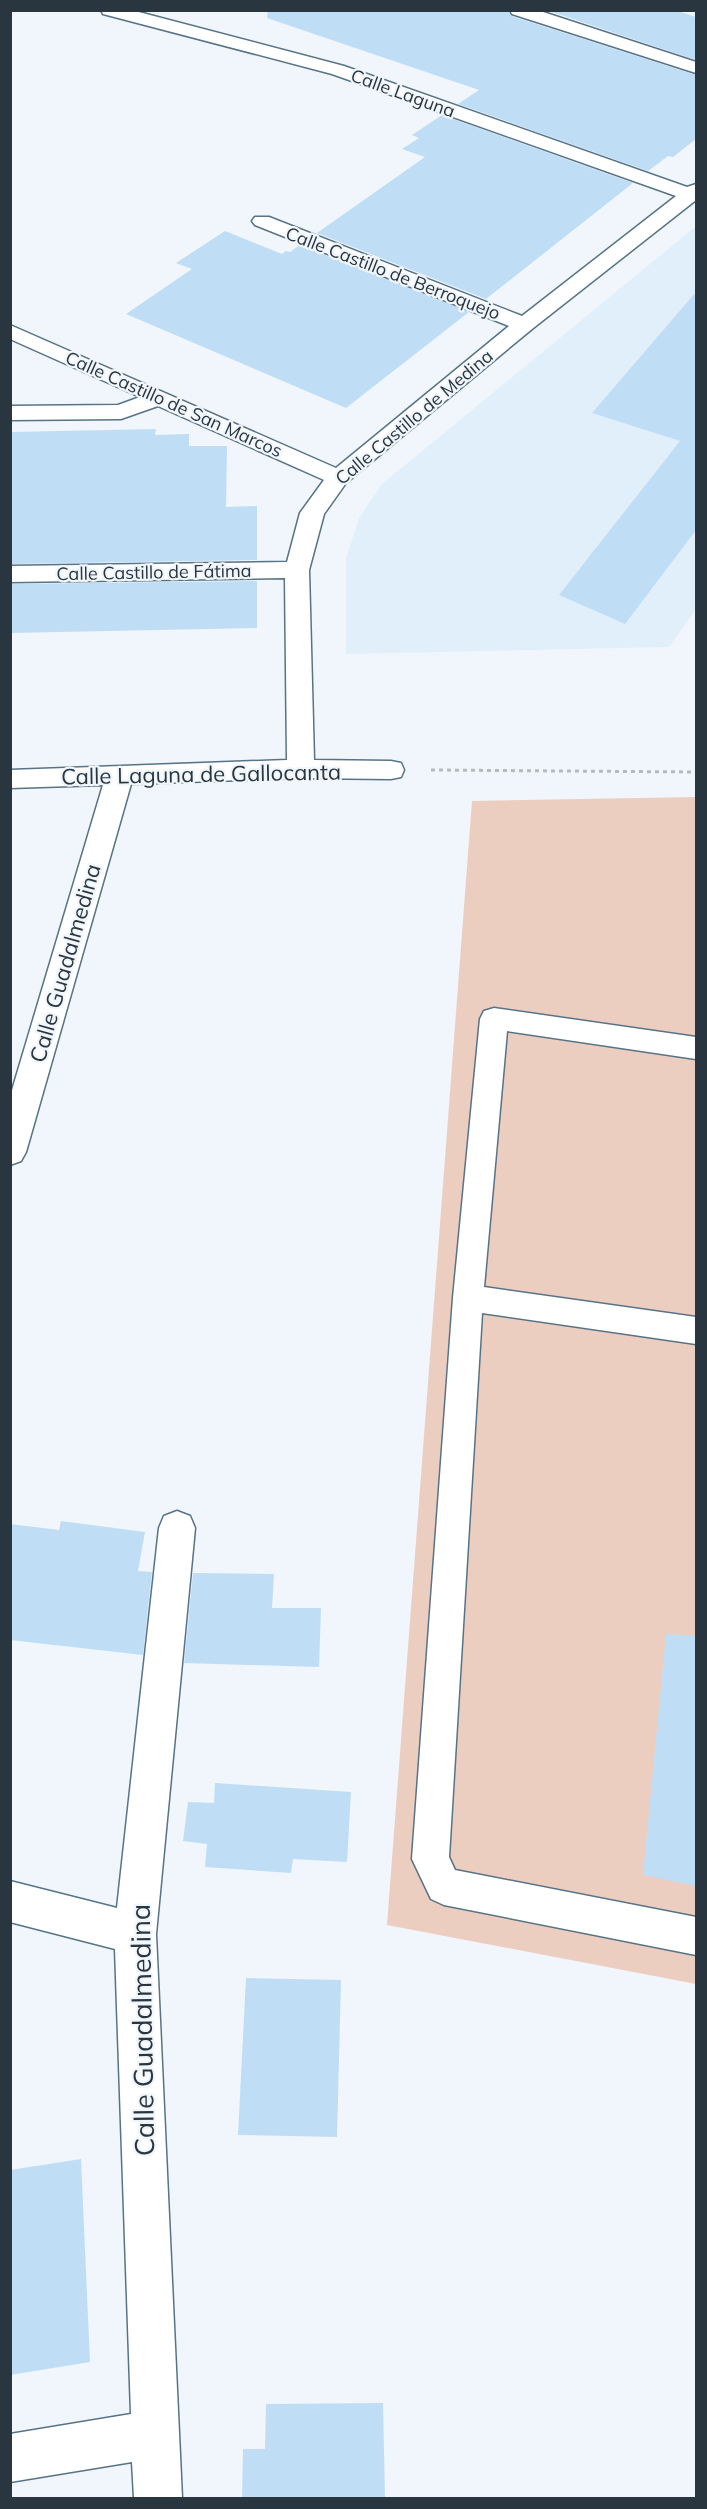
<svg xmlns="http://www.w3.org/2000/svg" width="707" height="2509" font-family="Mulish,sans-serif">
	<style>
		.built { fill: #e1effb }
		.green { fill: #eccec1 }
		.building { fill: #bfdef5 }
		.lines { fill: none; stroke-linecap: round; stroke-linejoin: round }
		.service-casing { stroke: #577387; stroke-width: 3 }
		.minor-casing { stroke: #577387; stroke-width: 3 }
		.path { stroke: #b3bbc1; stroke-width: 3; stroke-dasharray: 4 4; stroke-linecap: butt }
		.service { fill: #fff; fill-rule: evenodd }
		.minor { fill: #fff; fill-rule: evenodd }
		.labels { text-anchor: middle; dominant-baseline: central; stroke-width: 4.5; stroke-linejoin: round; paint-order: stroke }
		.far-street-label { font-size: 18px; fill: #2a363f; stroke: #f0f6fb }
		.street-label { font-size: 22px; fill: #2a363f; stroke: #f0f6fb }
		.near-street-label { font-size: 27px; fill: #2a363f; stroke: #f0f6fb }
	</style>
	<rect width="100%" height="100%" fill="#f0f6fb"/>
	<polygon class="built" points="696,226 696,609 669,647 346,654 346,559 359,518 382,484"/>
	<polygon class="green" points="696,797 696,1984 387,1925 472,801"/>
	<g class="building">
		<polygon points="268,10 508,10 511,16 696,75 696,139 673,157 668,156 648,171 458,104 479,90 267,18"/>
		<polygon points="546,10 675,10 696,17 696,60"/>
		<polygon points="442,115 633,183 486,299 317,233 425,157 402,149 419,138 412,135"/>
		<polygon points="225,231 282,254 286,251 290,252 300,245 469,312 346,408 126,314 192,269 176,263"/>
		<polygon points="696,292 696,530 625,624 559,595 680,441 592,413"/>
		<polygon points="156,429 155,435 189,434 189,446 227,446 226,507 257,506 257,560 10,564 10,432"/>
		<polygon points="257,581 257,628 10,633 10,584"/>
		<polygon points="61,1521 145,1532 138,1571 152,1572 143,1655 10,1640 10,1524 59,1530"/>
		<polygon points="193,1573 274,1574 272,1608 321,1608 319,1667 184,1663"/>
		<polygon points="666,1634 696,1636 696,1886 643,1875"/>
		<polygon points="215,1783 351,1792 347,1862 293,1859 291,1873 205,1867 207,1844 183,1841 188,1802 214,1803"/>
		<polygon points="246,1978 341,1980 337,2137 238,2135"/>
		<polygon points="81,2159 90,2362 10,2375 10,2170"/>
		<polygon points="383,2403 385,2499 242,2499 243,2449 265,2449 266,2404"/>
	</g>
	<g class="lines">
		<g class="service-casing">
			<polygon id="service" points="494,1008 696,1037 696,1059 507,1031 484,1287 696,1317 696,1344 482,1313 449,1857 455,1870 696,1917 696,1955 444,1905 431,1899 412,1859 453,1298 480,1019 484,1011"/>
		</g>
		<g class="minor-casing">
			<g id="minor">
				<polygon points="101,10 131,10 344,66 687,187 696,184 696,200 532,329 346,483 324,514 309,570 314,760 391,761 401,763 404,770 401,777 391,779 301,778 131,784 26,1152 21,1161 10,1165 10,1097 103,785 10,788 10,770 287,760 285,578 10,582 10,566 287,562 300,513 324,480 158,406 121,419 10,420 10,406 118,405 140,397 10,339 10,325 336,468 509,326 255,225 252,221 255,217 269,217 522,316 676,196 332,74 103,14"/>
				<polygon points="510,10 537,10 696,62 696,73 512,14"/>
				<polygon points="177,1511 190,1516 195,1528 156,1934 182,2498 134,2498 132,2462 10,2482 10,2434 131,2414 115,1949 10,1922 10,1881 117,1908 159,1528 164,1516"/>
			</g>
		</g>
		<polyline class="path" points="431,770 696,772"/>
		<use href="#service" class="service"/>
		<use href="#minor" class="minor"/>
	</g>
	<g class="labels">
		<g class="far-street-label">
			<text transform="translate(403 93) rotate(20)">Calle Laguna</text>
			<text transform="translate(393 273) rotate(21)">Calle Castillo de Berroquejo</text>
			<text transform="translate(174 404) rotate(24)">Calle Castillo de San Marcos</text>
			<text transform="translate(414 417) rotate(-40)">Calle Castillo de Medina</text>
			<text transform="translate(154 572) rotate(-1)">Calle Castillo de Fátima</text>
		</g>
		<g class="street-label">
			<text transform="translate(201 774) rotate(-1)">Calle Laguna de Gallocanta</text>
			<text transform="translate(65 963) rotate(-74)">Calle Guadalmedina</text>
		</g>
		<g class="near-street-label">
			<text transform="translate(142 2030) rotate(-91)">Calle Guadalmedina</text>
		</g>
	</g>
	<rect width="707" height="2509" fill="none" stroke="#2a363f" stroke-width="24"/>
</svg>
